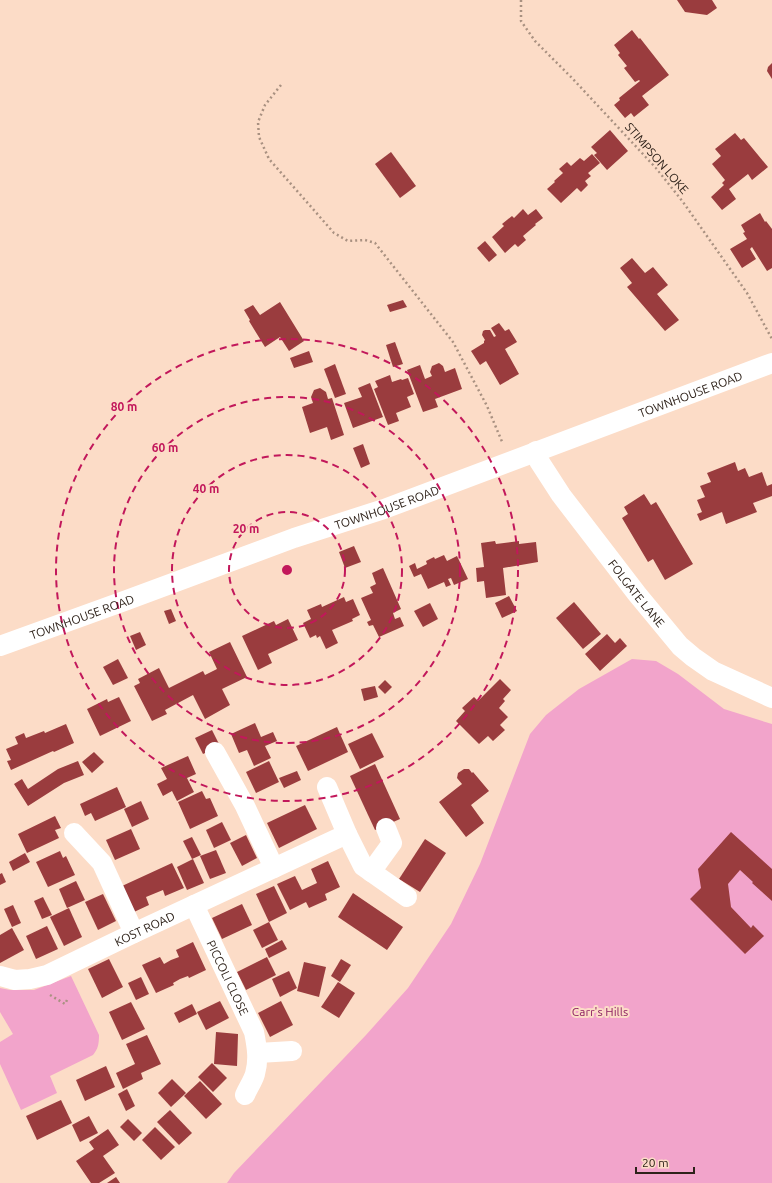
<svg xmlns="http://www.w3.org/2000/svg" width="772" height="1183" font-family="Ubuntu,sans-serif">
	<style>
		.green { fill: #f2a4cb }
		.building { fill: #9a3c3e }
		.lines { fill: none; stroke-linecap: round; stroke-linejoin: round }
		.path { stroke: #a99181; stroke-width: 2.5; stroke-dasharray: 2 3; stroke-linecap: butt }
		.minor { stroke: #fff; stroke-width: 20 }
		.ring { fill: none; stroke: #c2185b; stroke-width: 2; stroke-dasharray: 7 5 }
		.labels { text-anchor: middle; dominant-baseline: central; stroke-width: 4; stroke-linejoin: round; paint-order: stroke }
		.street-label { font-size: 12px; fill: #2e221a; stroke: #fcdcc7 }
		.park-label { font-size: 12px; fill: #8b1e61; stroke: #fcdcc7 }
		.centre { fill: #c2185b; stroke: #fcdcc7; stroke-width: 2 }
		.ring-label { font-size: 12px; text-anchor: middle; font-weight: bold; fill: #c2185b; stroke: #fcdcc7; stroke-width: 4; stroke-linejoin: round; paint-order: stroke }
	</style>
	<rect width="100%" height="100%" fill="#fcdcc7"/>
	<g class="green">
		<polygon points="632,659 656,661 678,674 724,709 772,724 772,1183 227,1183 234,1173 366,1035 408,988 451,924 480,864 530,734 546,715 579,689"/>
		<path d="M 71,976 L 99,1035 C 99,1044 98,1049 93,1055 L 50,1076 L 57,1093 L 21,1110 L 0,1064 L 0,1042 L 13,1034 L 0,1012 L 0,988 L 10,990 L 34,990 Z"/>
	</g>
	<g class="building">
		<polygon points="677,0 712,0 717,8 707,15 685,12"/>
		<polygon points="632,30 639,39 640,38 669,75 642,96 649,105 634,117 631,113 625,118 614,105 620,100 619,98 640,81 639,80 635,82 624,68 627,66 618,55 620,53 614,45"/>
		<polygon points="772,63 772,79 767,71 768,67"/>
		<polygon points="610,130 628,151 607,170 594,155 597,153 591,147"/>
		<polygon points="735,133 741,140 744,138 768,167 752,180 748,174 729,189 736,199 722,210 711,197 724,185 722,183 725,180 712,164 721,156 715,149"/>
		<polygon points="391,152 416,186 400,198 375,164"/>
		<polygon points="592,154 600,163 588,173 591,176 585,181 588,185 581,192 577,188 561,203 547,189 555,182 554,181 563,173 559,169 567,162 571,166 580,158 584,161"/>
		<polygon points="523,209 528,215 536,209 543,218 535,224 536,225 523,236 526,240 518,247 515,244 505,253 492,237 504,226 502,224 512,216 514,218"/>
		<polygon points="760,213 765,222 766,221 772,229 772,268 767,271 752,247 750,249 756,259 742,268 730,249 747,239 743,233 745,232 741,225"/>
		<polygon points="485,241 497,255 489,262 477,248"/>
		<polygon points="632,258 645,273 653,267 668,285 657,294 679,320 665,331 627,287 632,283 620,268"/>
		<polygon points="403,300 407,307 390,312 387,305"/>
		<polygon points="280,302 304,341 289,351 280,337 265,347 249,321 250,320 244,310 253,305 260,315"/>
		<polygon points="499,323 505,331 509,329 517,342 505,349 519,374 500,385 486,361 480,365 471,351 484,343 484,341 485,340 482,335 483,331 485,330 490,330 494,337 496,336 491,328"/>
		<polygon points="395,342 403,364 393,367 386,345"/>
		<polygon points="309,351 313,362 294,368 290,358"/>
		<polygon points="439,363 443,366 445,372 455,368 462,389 435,399 438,407 423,412 407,370 420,365 425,379 432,376 430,372 432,366"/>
		<polygon points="335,364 346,394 335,398 324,369"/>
		<polygon points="390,375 392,382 401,379 402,380 408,378 414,394 407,397 411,407 396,413 399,421 388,425 374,389 378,387 375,381"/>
		<polygon points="370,383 383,417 353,428 344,403 362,397 358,388"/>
		<polygon points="320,388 326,392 328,399 332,398 344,435 331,440 327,427 310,433 302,407 313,403 311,397 314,390"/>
		<polygon points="363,444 370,464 361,468 353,448"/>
		<polygon points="735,462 738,471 745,468 749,477 762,472 767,486 772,484 772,496 753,503 757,512 726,524 722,512 700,521 697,514 702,512 697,500 705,497 700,486 711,482 707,473"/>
		<polygon points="644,494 651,505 656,502 693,564 665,580 653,559 648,562 622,518 628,514 624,507"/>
		<polygon points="495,541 496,544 519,541 519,544 536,542 538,562 503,568 506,595 486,598 484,581 477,582 476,568 484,567 481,543"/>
		<polygon points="354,546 361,562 345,568 339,552"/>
		<polygon points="444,555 447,561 457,556 468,579 454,585 451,578 448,579 451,585 446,587 444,582 428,589 421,574 414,577 409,566 415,563 417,569 427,564 426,561 434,557 435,559"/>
		<polygon points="383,568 401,609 393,613 395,619 400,617 404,626 379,637 373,625 369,626 367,622 371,620 361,598 373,593 370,587 376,584 372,573"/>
		<polygon points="509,596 517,611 502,618 495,603"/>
		<polygon points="344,597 346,602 353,599 360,615 352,619 353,621 332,630 338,643 326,649 320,636 317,638 316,635 310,638 303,623 311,619 307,610 321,604 322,607"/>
		<polygon points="574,602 601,634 583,649 556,618"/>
		<polygon points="430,603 438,619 423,627 414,611"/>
		<polygon points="171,609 176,621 169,624 164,611"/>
		<polygon points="288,619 298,640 268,654 272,663 258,670 242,636 274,621 276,625"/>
		<polygon points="140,632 146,645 136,650 130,636"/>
		<polygon points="607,634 615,643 620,638 627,646 600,671 585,654"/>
		<polygon points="230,642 247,677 222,689 230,705 205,719 193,695 165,710 167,714 152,721 134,686 140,683 138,679 159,668 169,688 203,671 205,675 217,669 209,652"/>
		<polygon points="118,659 128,678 113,685 103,667"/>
		<polygon points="500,679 511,690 503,699 505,701 499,708 508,717 500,725 505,730 493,741 488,736 479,744 456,721 465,711 462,708 474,697 478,701"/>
		<polygon points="385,680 392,687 385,694 378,687"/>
		<polygon points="375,686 378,697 364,701 361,689"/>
		<polygon points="119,697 131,721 100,736 87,709 107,699 108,702"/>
		<polygon points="255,723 261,737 273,732 277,741 265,746 271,758 254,766 247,750 239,753 231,734"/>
		<polygon points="66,724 74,743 54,752 53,751 11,770 7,761 11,760 6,749 18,744 15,737 24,733 26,738 44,731 45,733"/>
		<polygon points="337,727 348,752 308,771 296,746"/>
		<polygon points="212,730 220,746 203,754 195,738"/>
		<polygon points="372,733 384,757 360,769 348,744"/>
		<polygon points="94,752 104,762 92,773 82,762"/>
		<polygon points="188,756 196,774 187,778 194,792 177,801 172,791 163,796 157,784 167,779 161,768"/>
		<polygon points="78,761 84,775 64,783 28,806 14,784 22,779 28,789 58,769"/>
		<polygon points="269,761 279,782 256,793 246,772"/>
		<polygon points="375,764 400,819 375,830 350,776"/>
		<polygon points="464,769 469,769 472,773 473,772 489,791 471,805 484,823 466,837 439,802 462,784 457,778 458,773"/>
		<polygon points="297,771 301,780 284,788 279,778"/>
		<polygon points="117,787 126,807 95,821 91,813 85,816 80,804"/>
		<polygon points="202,791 206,799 210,798 218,816 190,829 178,802"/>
		<polygon points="141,801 149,819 132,827 124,809"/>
		<polygon points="305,805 317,829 279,848 267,823"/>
		<polygon points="55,816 61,828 55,830 59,838 27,853 18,834"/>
		<polygon points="222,822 231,840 214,848 206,830"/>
		<polygon points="131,829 140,849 115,860 106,840"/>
		<polygon points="731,832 772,869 772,901 752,883 753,882 740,870 728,884 731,907 751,928 753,925 764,936 745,954 690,899 701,888 698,869"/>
		<polygon points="246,835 257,858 242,866 230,843"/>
		<polygon points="192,837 201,855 192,859 183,841"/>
		<polygon points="425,839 446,853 420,892 399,879"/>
		<polygon points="216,850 226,873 210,879 200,856"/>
		<polygon points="60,851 63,858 66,856 75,875 48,887 36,862"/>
		<polygon points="25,853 30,862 13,871 9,862"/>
		<polygon points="193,859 204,883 187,890 177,867"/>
		<polygon points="328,861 340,887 325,894 327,900 309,908 306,902 290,910 277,884 295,876 302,890 317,883 311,869"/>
		<polygon points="172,863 184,888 165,896 163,890 146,897 149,905 134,912 122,886"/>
		<polygon points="2,873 6,882 0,885 0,874"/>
		<polygon points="76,881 85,900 67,908 59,889"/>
		<polygon points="274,886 287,913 269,922 256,894"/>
		<polygon points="353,893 403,927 387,950 338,917"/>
		<polygon points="103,894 116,921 98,930 85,902"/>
		<polygon points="43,897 52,915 42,919 34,901"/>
		<polygon points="242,904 252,925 222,939 212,918"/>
		<polygon points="13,905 21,923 12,927 4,909"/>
		<polygon points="69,908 82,937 64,946 50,917"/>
		<polygon points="269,922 278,940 262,948 253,930"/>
		<polygon points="47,926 58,949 36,959 26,936"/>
		<polygon points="12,928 24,950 0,963 0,935"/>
		<polygon points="282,940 287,949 269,958 265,949"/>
		<polygon points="193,942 206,970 189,978 188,976 180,979 173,983 174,985 156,993 142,965 160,957 164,964 171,960 179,957 176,950"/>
		<polygon points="267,957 276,975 246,990 237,972"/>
		<polygon points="109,959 123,987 102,998 88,969"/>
		<polygon points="341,959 351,965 340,982 331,976"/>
		<polygon points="304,962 326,967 319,997 297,991"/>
		<polygon points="289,971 297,988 280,997 272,979"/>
		<polygon points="141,977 149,994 136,1000 128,983"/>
		<polygon points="338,982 355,993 339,1018 321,1007"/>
		<polygon points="220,1001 229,1018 206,1030 197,1012"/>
		<polygon points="281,1001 293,1025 270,1037 258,1013"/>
		<polygon points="131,1002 145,1029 122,1040 109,1012"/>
		<polygon points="192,1004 197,1014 179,1023 174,1013"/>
		<polygon points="216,1032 238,1034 237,1066 214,1064"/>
		<polygon points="147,1035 161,1064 141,1073 143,1079 123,1089 116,1073 135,1064 126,1044"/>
		<polygon points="212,1063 227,1078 213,1092 198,1077"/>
		<polygon points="106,1066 115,1087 85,1101 76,1080"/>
		<polygon points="172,1079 186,1093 171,1107 158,1093"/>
		<polygon points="200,1081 222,1104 206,1119 184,1096"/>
		<polygon points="127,1089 135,1106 126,1111 118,1094"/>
		<polygon points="61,1100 72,1123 37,1140 26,1116"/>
		<polygon points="170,1110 192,1133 179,1145 157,1122"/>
		<polygon points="89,1116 98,1133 80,1142 72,1125"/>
		<polygon points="128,1119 142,1133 134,1141 120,1127"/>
		<polygon points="155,1127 175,1147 161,1160 142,1140"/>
		<polygon points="108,1129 119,1145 103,1156 115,1173 99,1183 91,1183 76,1161 94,1149 89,1142"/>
		<polygon points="116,1177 120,1183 107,1183"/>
	</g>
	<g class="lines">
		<g class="path">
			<polyline points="521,0 521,21 535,41 572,78 656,168 683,202 747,293 772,339"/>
			<polyline points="281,85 265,105 258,122 259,137 269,159 334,233 348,241 365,240 375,243 453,342 487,406 503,444"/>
			<polyline points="50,995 65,1004 67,1000"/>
		</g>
		<g class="minor">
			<path id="s1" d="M 536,451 L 539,461 L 561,495 L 637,594 L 680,646 L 693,657 L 713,671 L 772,698"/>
			<path id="s2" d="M 0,646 L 127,600 L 294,538 L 384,509 L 772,363"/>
			<polyline points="215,752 245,806 274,868"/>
			<polyline points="74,833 102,863 134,933"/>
			<polyline points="347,834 363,866 407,897"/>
			<polyline points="371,872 392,843 386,828"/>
			<path id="s3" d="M 194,905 L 254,1032 C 257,1047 259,1060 255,1074 C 253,1081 248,1088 245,1095"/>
			<path id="s4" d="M 0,976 L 15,980 L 30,979 L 47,975 L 134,933 L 347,834 L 327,787"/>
			<polyline points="258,1053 292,1051"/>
		</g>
	</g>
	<g class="ring">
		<circle cx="287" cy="570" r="58"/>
		<circle cx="287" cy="570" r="115"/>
		<circle cx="287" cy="570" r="173"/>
		<circle cx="287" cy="570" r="231"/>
	</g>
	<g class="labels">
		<g class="street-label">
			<text transform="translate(657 158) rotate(49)">STIMPSON LOKE</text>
			<text stroke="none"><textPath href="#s2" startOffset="735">TOWNHOUSE ROAD</textPath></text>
			<text stroke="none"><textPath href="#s2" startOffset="411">TOWNHOUSE ROAD</textPath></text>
			<text stroke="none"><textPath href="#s1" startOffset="175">FOLGATE LANE</textPath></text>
			<text stroke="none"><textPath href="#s2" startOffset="87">TOWNHOUSE ROAD</textPath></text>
			<text stroke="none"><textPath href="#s4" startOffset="156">KOST ROAD</textPath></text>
			<text stroke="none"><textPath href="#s3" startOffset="80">PICCOLI CLOSE</textPath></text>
		</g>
		<g class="park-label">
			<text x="600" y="1011">Carr's Hills</text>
		</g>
	</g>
	<circle cx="287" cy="570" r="6" class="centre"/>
	<g class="ring-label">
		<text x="124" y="411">80 m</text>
		<text x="165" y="452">60 m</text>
		<text x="206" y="493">40 m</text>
		<text x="246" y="533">20 m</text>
	</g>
	<path d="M636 1167v6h58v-6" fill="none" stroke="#2e221a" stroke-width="2"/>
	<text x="642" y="1167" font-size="12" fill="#2e221a" stroke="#fcdcc7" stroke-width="3" paint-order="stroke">20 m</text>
</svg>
